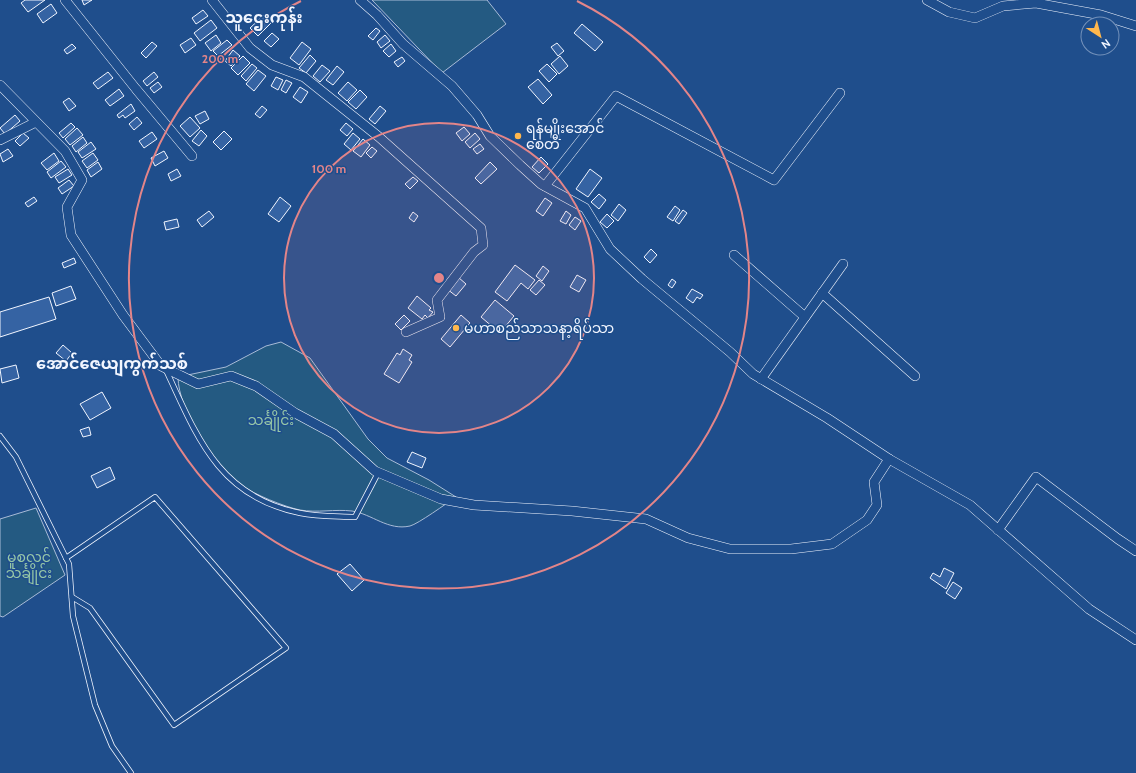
<svg xmlns="http://www.w3.org/2000/svg" width="1136" height="773" font-family="Cabin,'Noto Sans Myanmar',sans-serif">
	<style>
		.green { fill: #245a82; stroke: #a8bbd7 }
		.building { fill: #3563a3; stroke: #f2f6ff }
		.lines { fill: none; stroke-linecap: round; stroke-linejoin: round }
		.lane-casing { stroke: #f2f6ff; stroke-width: 6 }
		.street-casing { stroke: #f2f6ff; stroke-width: 10 }
		.lane { stroke: #1f4e8c; stroke-width: 4.5 }
		.street { stroke: #1f4e8c; stroke-width: 9 }
		.ring { fill: none; stroke: #e38589; stroke-width: 2 }
		.poi-dot { fill: #ffb74d; stroke: #1f4e8c; stroke-width: 1.5 }
		.labels { text-anchor: middle; dominant-baseline: central; stroke-width: 3; stroke-linejoin: round; paint-order: stroke }
		.poi-label { font-size: 14px; fill: #f2f6ff; stroke: #1f4e8c; text-anchor: start }
		.park-label { font-size: 14px; fill: #97c8a6; stroke: #1f4e8c }
		.quarter-label { font-size: 16px; font-weight: bold; fill: #f2f6ff; stroke: #1f4e8c }
		.centre { fill: #e38589; stroke: #1f4e8c; stroke-width: 2 }
		.ring-label { font-size: 12px; text-anchor: middle; font-weight: bold; fill: #e38589; stroke: #1f4e8c; stroke-width: 3; stroke-linejoin: round; paint-order: stroke }
	</style>
	<rect width="100%" height="100%" fill="#1f4e8c"/>
	<g class="green">
		<polygon points="372,0 487,0 506,24 442,73"/>
		<path d="M 281,342 L 310,358 L 368,439 L 387,458 L 429,480 L 456,497 C 447,503 418,524 410,526 C 388,531 372,514 352,511 C 335,509 317,513 300,510 C 285,507 253,494 241,485 C 215,465 178,410 178,377 L 226,367 L 266,346 Z"/>
		<polygon points="36,508 65,575 3,617 0,616 0,519"/>
	</g>
	<g class="building">
		<polygon points="25,0 45,0 28,12 21,3"/>
		<polygon points="82,0 92,0 84,5"/>
		<polygon points="51,4 57,13 43,23 37,14"/>
		<polygon points="203,10 208,16 196,24 192,18"/>
		<polygon points="264,15 271,23 258,36 250,28"/>
		<polygon points="211,20 217,28 200,41 194,33"/>
		<polygon points="582,24 603,42 595,51 574,33"/>
		<polygon points="376,28 380,31 373,40 368,36"/>
		<polygon points="272,33 279,39 271,47 264,41"/>
		<polygon points="216,35 221,43 211,51 205,43"/>
		<polygon points="385,35 390,41 381,48 377,42"/>
		<polygon points="191,38 196,45 185,53 180,45"/>
		<polygon points="227,40 232,45 218,56 213,51"/>
		<polygon points="152,42 157,46 146,58 141,53"/>
		<polygon points="302,42 311,49 299,65 290,58"/>
		<polygon points="557,43 564,51 558,56 551,47"/>
		<polygon points="72,44 76,48 67,54 64,50"/>
		<polygon points="391,44 396,51 389,57 383,51"/>
		<polygon points="233,50 240,56 231,66 225,61"/>
		<polygon points="310,55 316,61 306,73 299,68"/>
		<polygon points="243,56 250,63 238,75 231,68"/>
		<polygon points="560,56 568,66 559,74 551,64"/>
		<polygon points="402,57 405,61 398,67 394,62"/>
		<polygon points="252,64 257,68 246,81 241,76"/>
		<polygon points="547,64 557,74 549,82 539,71"/>
		<polygon points="322,65 330,71 320,82 313,76"/>
		<polygon points="337,66 344,72 333,85 326,80"/>
		<polygon points="258,70 266,76 254,91 246,84"/>
		<polygon points="108,72 113,78 98,89 93,83"/>
		<polygon points="154,72 158,77 147,86 143,81"/>
		<polygon points="276,77 283,80 278,90 271,86"/>
		<polygon points="538,79 552,95 543,104 528,87"/>
		<polygon points="286,80 292,83 286,93 281,90"/>
		<polygon points="158,82 162,87 154,93 150,88"/>
		<polygon points="348,82 357,90 347,101 338,93"/>
		<polygon points="300,87 308,92 301,103 293,97"/>
		<polygon points="119,89 124,96 110,106 105,100"/>
		<polygon points="360,90 367,97 356,109 348,102"/>
		<polygon points="69,98 76,106 69,111 63,102"/>
		<polygon points="131,104 135,111 125,118 123,115 119,118 117,115"/>
		<polygon points="262,106 267,110 260,118 255,114"/>
		<polygon points="380,106 386,111 375,124 369,119"/>
		<polygon points="205,111 209,119 200,124 195,116"/>
		<polygon points="15,115 20,121 5,134 0,128"/>
		<polygon points="137,117 142,123 134,130 129,124"/>
		<polygon points="190,117 200,128 190,137 180,126"/>
		<polygon points="71,123 75,127 63,138 59,133"/>
		<polygon points="346,123 353,129 347,136 340,130"/>
		<polygon points="464,127 470,134 462,141 456,133"/>
		<polygon points="77,128 83,135 70,145 65,139"/>
		<polygon points="201,130 207,136 199,146 192,141"/>
		<polygon points="224,131 232,139 221,150 213,142"/>
		<polygon points="152,132 157,139 144,148 139,141"/>
		<polygon points="23,133 29,138 20,146 15,141"/>
		<polygon points="353,133 360,139 351,150 344,144"/>
		<polygon points="475,133 480,139 470,148 465,142"/>
		<polygon points="83,137 87,143 76,152 72,146"/>
		<polygon points="363,139 370,145 361,157 353,151"/>
		<polygon points="91,142 96,149 82,158 78,152"/>
		<polygon points="480,144 484,149 477,154 473,149"/>
		<polygon points="372,147 377,151 371,158 366,153"/>
		<polygon points="8,149 13,156 3,162 0,154"/>
		<polygon points="164,151 168,158 155,166 151,158"/>
		<polygon points="54,153 59,161 47,170 41,163"/>
		<polygon points="93,153 98,160 87,168 82,161"/>
		<polygon points="541,157 548,164 539,173 532,167"/>
		<polygon points="61,161 66,167 51,178 47,172"/>
		<polygon points="98,162 102,169 91,177 87,170"/>
		<polygon points="490,162 497,169 481,184 475,178"/>
		<polygon points="68,169 72,175 59,183 55,177"/>
		<polygon points="177,169 181,176 171,181 168,174"/>
		<polygon points="590,169 602,178 588,197 576,189"/>
		<polygon points="413,177 418,181 410,189 405,184"/>
		<polygon points="69,180 74,186 62,194 58,188"/>
		<polygon points="599,194 606,200 599,209 591,202"/>
		<polygon points="34,197 37,201 28,207 25,203"/>
		<polygon points="280,197 291,206 279,222 268,214"/>
		<polygon points="545,198 552,203 543,216 536,211"/>
		<polygon points="619,204 626,210 618,221 611,215"/>
		<polygon points="675,206 680,210 673,221 667,217"/>
		<polygon points="683,210 687,213 679,224 675,221"/>
		<polygon points="209,211 214,217 202,227 197,220"/>
		<polygon points="566,211 571,215 566,224 560,221"/>
		<polygon points="413,212 418,216 414,222 409,218"/>
		<polygon points="607,214 614,221 607,228 600,222"/>
		<polygon points="575,217 581,221 575,230 569,225"/>
		<polygon points="177,219 179,227 166,230 164,222"/>
		<polygon points="651,249 657,255 650,263 644,257"/>
		<polygon points="74,258 76,263 64,268 62,263"/>
		<polygon points="515,265 535,280 528,289 521,283 507,301 495,292"/>
		<polygon points="543,266 549,271 542,281 536,276"/>
		<polygon points="577,275 586,280 579,292 570,287"/>
		<polygon points="458,277 466,284 456,296 447,289"/>
		<polygon points="672,279 676,282 672,288 668,285"/>
		<polygon points="539,280 545,285 536,295 530,290"/>
		<polygon points="71,286 76,299 56,306 52,293"/>
		<polygon points="692,289 703,295 700,299 697,297 693,303 686,298"/>
		<polygon points="417,296 431,308 429,310 433,312 428,318 425,315 422,319 408,308"/>
		<polygon points="49,297 56,319 0,337 0,312"/>
		<polygon points="495,300 514,316 500,333 481,317"/>
		<polygon points="404,315 410,321 401,330 395,324"/>
		<polygon points="461,315 470,323 450,347 441,339"/>
		<polygon points="63,345 72,353 66,361 56,353"/>
		<polygon points="403,349 412,355 409,360 412,362 399,383 384,374 397,353 400,355"/>
		<polygon points="16,365 19,378 2,383 0,369"/>
		<polygon points="102,392 111,408 90,420 80,404"/>
		<polygon points="89,427 91,435 83,437 80,430"/>
		<polygon points="412,452 426,458 422,468 407,462"/>
		<polygon points="110,467 115,479 97,488 91,476"/>
		<polygon points="350,564 364,580 352,591 337,574"/>
		<polygon points="944,568 954,573 946,589 930,578 933,573 940,577"/>
		<polygon points="953,582 962,588 955,599 946,593"/>
	</g>
	<g class="lines">
		<g class="lane-casing">
			<g id="lane">
				<path d="M 166,370 C 197,437 219,497 300,513 C 318,517 337,516 355,517 L 378,473"/>
				<polyline points="0,436 16,457 69,564 73,616 95,705 112,746 131,773"/>
				<polyline points="66,558 155,497 286,648 174,725 90,608 72,597"/>
			</g>
		</g>
		<g class="street-casing">
			<g id="street">
				<polyline points="65,0 136,89 192,156"/>
				<polyline points="212,0 250,48 272,65 304,77 379,137 481,228 483,245 474,252 437,300 440,317 406,332"/>
				<polyline points="360,0 377,15 403,44 452,86 477,115 490,136 520,165 541,184 585,208 610,249 642,279 730,352 753,374 827,418 889,459 970,505 1089,609 1136,640"/>
				<polyline points="927,0 949,12 975,18 1003,6 1036,3 1101,15 1136,26"/>
				<polyline points="0,85 65,151 82,180 67,207 71,235 123,315 161,366 198,384 231,376 256,386 295,413 334,434 375,471 441,499 474,505 572,511 646,519 688,538 730,549 791,549 832,544 867,520 877,505 874,482 889,459"/>
				<polyline points="0,140 36,122"/>
				<polyline points="545,186 616,96 774,180 840,93"/>
				<polyline points="734,255 805,317"/>
				<polyline points="822,293 915,376"/>
				<polyline points="761,379 843,264"/>
				<polyline points="998,530 1036,477 1118,539 1136,551"/>
			</g>
		</g>
		<use href="#lane" class="lane"/>
		<use href="#street" class="street"/>
	</g>
	<circle cx="439" cy="278" r="155" fill="#e38589" fill-opacity=".12"/>
	<g class="ring">
		<circle cx="439" cy="278" r="155"/>
		<path d="M577 1A310 310 0 1 1 301 1"/>
	</g>
	<g class="poi-dot">
		<circle cx="518" cy="136" r="4"/>
		<circle cx="456" cy="328" r="4"/>
	</g>
	<g class="labels">
		<g class="poi-label">
			<text x="526" y="128">ရန်မျိုးအောင်<tspan x="526" dy="16">စေတီ</tspan></text>
			<text x="464" y="328">မဟာစည်သာသနာ့ရိပ်သာ</text>
		</g>
		<g class="park-label">
			<text x="271" y="420">သင်္ချိုင်း</text>
			<text x="29" y="557">မူစလင်<tspan x="29" dy="16">သင်္ချိုင်း</tspan></text>
		</g>
		<g class="quarter-label">
			<text x="264" y="17">သူဌေးကုန်း</text>
			<text x="112" y="363">အောင်ဇေယျကွက်သစ်</text>
		</g>
	</g>
	<circle cx="439" cy="278" r="6" class="centre"/>
	<g class="ring-label">
		<text x="220" y="63">200 m</text>
		<text x="329" y="173">100 m</text>
	</g>
	<g transform="translate(1100 36) rotate(144)"><circle r="19" fill="#1f4e8c" stroke="#7391ba"/>
	<path d="M0-3L7 15L0 10L-7 15Z" fill="#ffb74d"/>
	<text y="-6" font-size="11" font-weight="bold" text-anchor="middle" fill="#f2f6ff">N</text>
	</g>
</svg>
